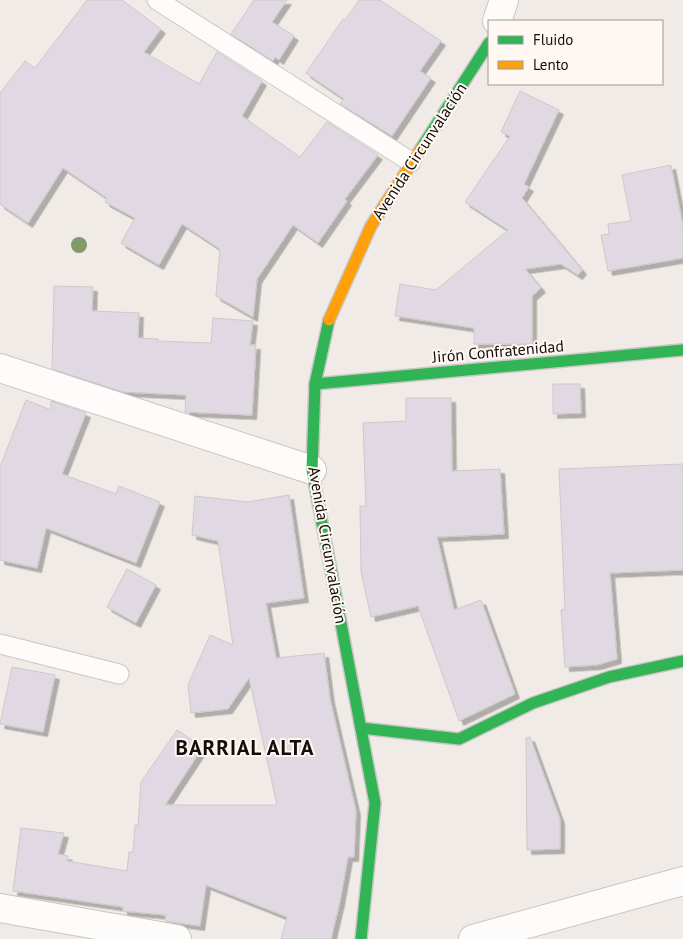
<svg xmlns="http://www.w3.org/2000/svg" width="683" height="939" font-family="'PT Sans',sans-serif">
	<style>
		.building { fill: #e0d9e4; stroke: #ccc9c8; filter: url(#shadow) }
		.lines { fill: none; stroke-linecap: round; stroke-linejoin: round }
		.lane-casing { stroke: #c9c6c2; stroke-width: 21 }
		.street-casing { stroke: #c9c6c2; stroke-width: 30 }
		.fast-casing { stroke: #c9c6c2; stroke-width: 14 }
		.slow-casing { stroke: #c9c6c2; stroke-width: 14 }
		.lane { stroke: #fdfcfb; stroke-width: 19 }
		.street { stroke: #fdfcfb; stroke-width: 28 }
		.fast { stroke: #30b455; stroke-width: 11 }
		.slow { stroke: #ff9f0a; stroke-width: 11 }
		.tree { fill: #829a6a }
		.labels { text-anchor: middle; dominant-baseline: central; stroke-width: 4; stroke-linejoin: round; paint-order: stroke }
		.street-label { font-size: 16px; fill: #100d0b; stroke: #fff8f2 }
		.district-label { font-size: 21px; font-weight: bold; letter-spacing: 1px; fill: #100d0b; stroke: #fff8f2 }
	</style>
	<defs>
		<filter id="shadow"><feDropShadow dx="4.5" dy="4.5" stdDeviation="0" flood-color="#0004"/></filter>
	</defs>
	<rect width="100%" height="100%" fill="#f0ebe6"/>
	<g class="building">
		<polygon points="87,0 122,0 161,29 144,52 199,84 217,52 262,81 242,116 300,157 327,122 378,155 345,199 347,201 318,243 293,225 257,279 253,317 216,296 220,249 182,224 159,265 121,243 135,218 105,202 107,198 63,168 28,223 0,204 0,93 25,61 35,68"/>
		<polygon points="254,0 287,0 272,22 294,36 279,60 275,57 273,61 231,34"/>
		<polygon points="359,0 380,0 441,41 420,71 431,78 392,136 340,104 344,99 306,73 343,19 345,20"/>
		<polygon points="520,91 559,110 524,184 529,187 522,198 582,270 578,275 561,264 525,269 541,288 532,296 532,344 474,344 474,328 395,316 400,284 436,290 508,230 465,202 510,136 501,132"/>
		<polygon points="671,165 683,226 683,258 608,271 601,235 609,234 608,224 631,221 622,175"/>
		<polygon points="54,286 93,287 92,311 139,313 138,338 158,339 158,341 211,343 213,318 253,321 250,345 256,345 252,415 185,412 186,395 123,392 52,369"/>
		<polygon points="553,384 580,384 581,413 553,414"/>
		<polygon points="406,398 451,398 452,471 500,469 504,534 437,537 454,610 481,600 515,694 459,721 418,606 371,617 361,572 360,506 366,506 363,423 406,421"/>
		<polygon points="26,400 51,410 51,401 86,413 62,474 116,494 119,486 160,502 136,563 46,528 37,568 0,560 0,467"/>
		<polygon points="683,464 683,570 610,573 617,659 597,665 565,667 561,610 565,609 559,469"/>
		<polygon points="289,495 304,598 266,603 276,658 324,653 330,699 356,811 354,857 348,857 340,901 331,939 281,939 287,917 206,885 200,926 165,921 166,915 123,911 123,907 13,891 21,828 64,833 58,854 68,856 67,861 127,871 129,852 133,852 135,825 138,825 141,782 177,730 203,747 165,805 277,805 249,678 228,709 191,713 188,685 210,635 233,645 218,541 192,535 195,496 248,502"/>
		<polygon points="127,569 156,585 136,623 107,607"/>
		<polygon points="12,667 55,675 43,732 0,724"/>
		<polygon points="530,737 560,819 560,849 527,850 526,738"/>
	</g>
	<g class="lines">
		<g class="lane-casing">
			<g id="lane">
				<polyline points="157,0 411,162"/>
				<polyline points="0,644 119,674"/>
			</g>
		</g>
		<g class="street-casing">
			<g id="street">
				<polyline points="497,21 504,0"/>
				<polyline points="0,368 312,470"/>
				<polyline points="0,908 177,939"/>
				<polyline points="473,939 683,881"/>
			</g>
		</g>
		<g class="fast-casing">
			<g id="fast">
				<polyline points="420,150 489,43"/>
				<polyline points="329,320 315,384 312,470 375,803 361,939"/>
				<polyline points="315,384 683,350"/>
				<polyline points="361,728 459,739 533,703 609,677 683,661"/>
			</g>
		</g>
		<g class="slow-casing">
			<polyline id="slow" points="329,320 371,226 420,150"/>
		</g>
		<use href="#lane" class="lane"/>
		<use href="#street" class="street"/>
		<use href="#fast" class="fast"/>
		<use href="#slow" class="slow"/>
	</g>
	<circle class="tree" cx="79" cy="245" r="8"/>
	<g class="labels">
		<g class="street-label">
			<text transform="translate(419 151) rotate(-57)">Avenida Circunvalación</text>
			<text transform="translate(498 351) rotate(-5)">Jirón Confratenidad</text>
			<text transform="translate(328 545) rotate(80)">Avenida Circunvalación</text>
		</g>
		<g class="district-label">
			<text x="245" y="747">BARRIAL ALTA</text>
		</g>
	</g>
	<rect x="488" y="20" width="175" height="65" fill="#fff8f2" stroke="#9f9a96"/>
	<rect x="498" y="36" width="25" height="8" fill="#30b455" stroke="#9f9a96"/>
	<text x="533" y="45" font-size="15" fill="#100d0b">Fluido</text>
	<rect x="498" y="61" width="25" height="8" fill="#ff9f0a" stroke="#9f9a96"/>
	<text x="533" y="70" font-size="15" fill="#100d0b">Lento</text>
</svg>
